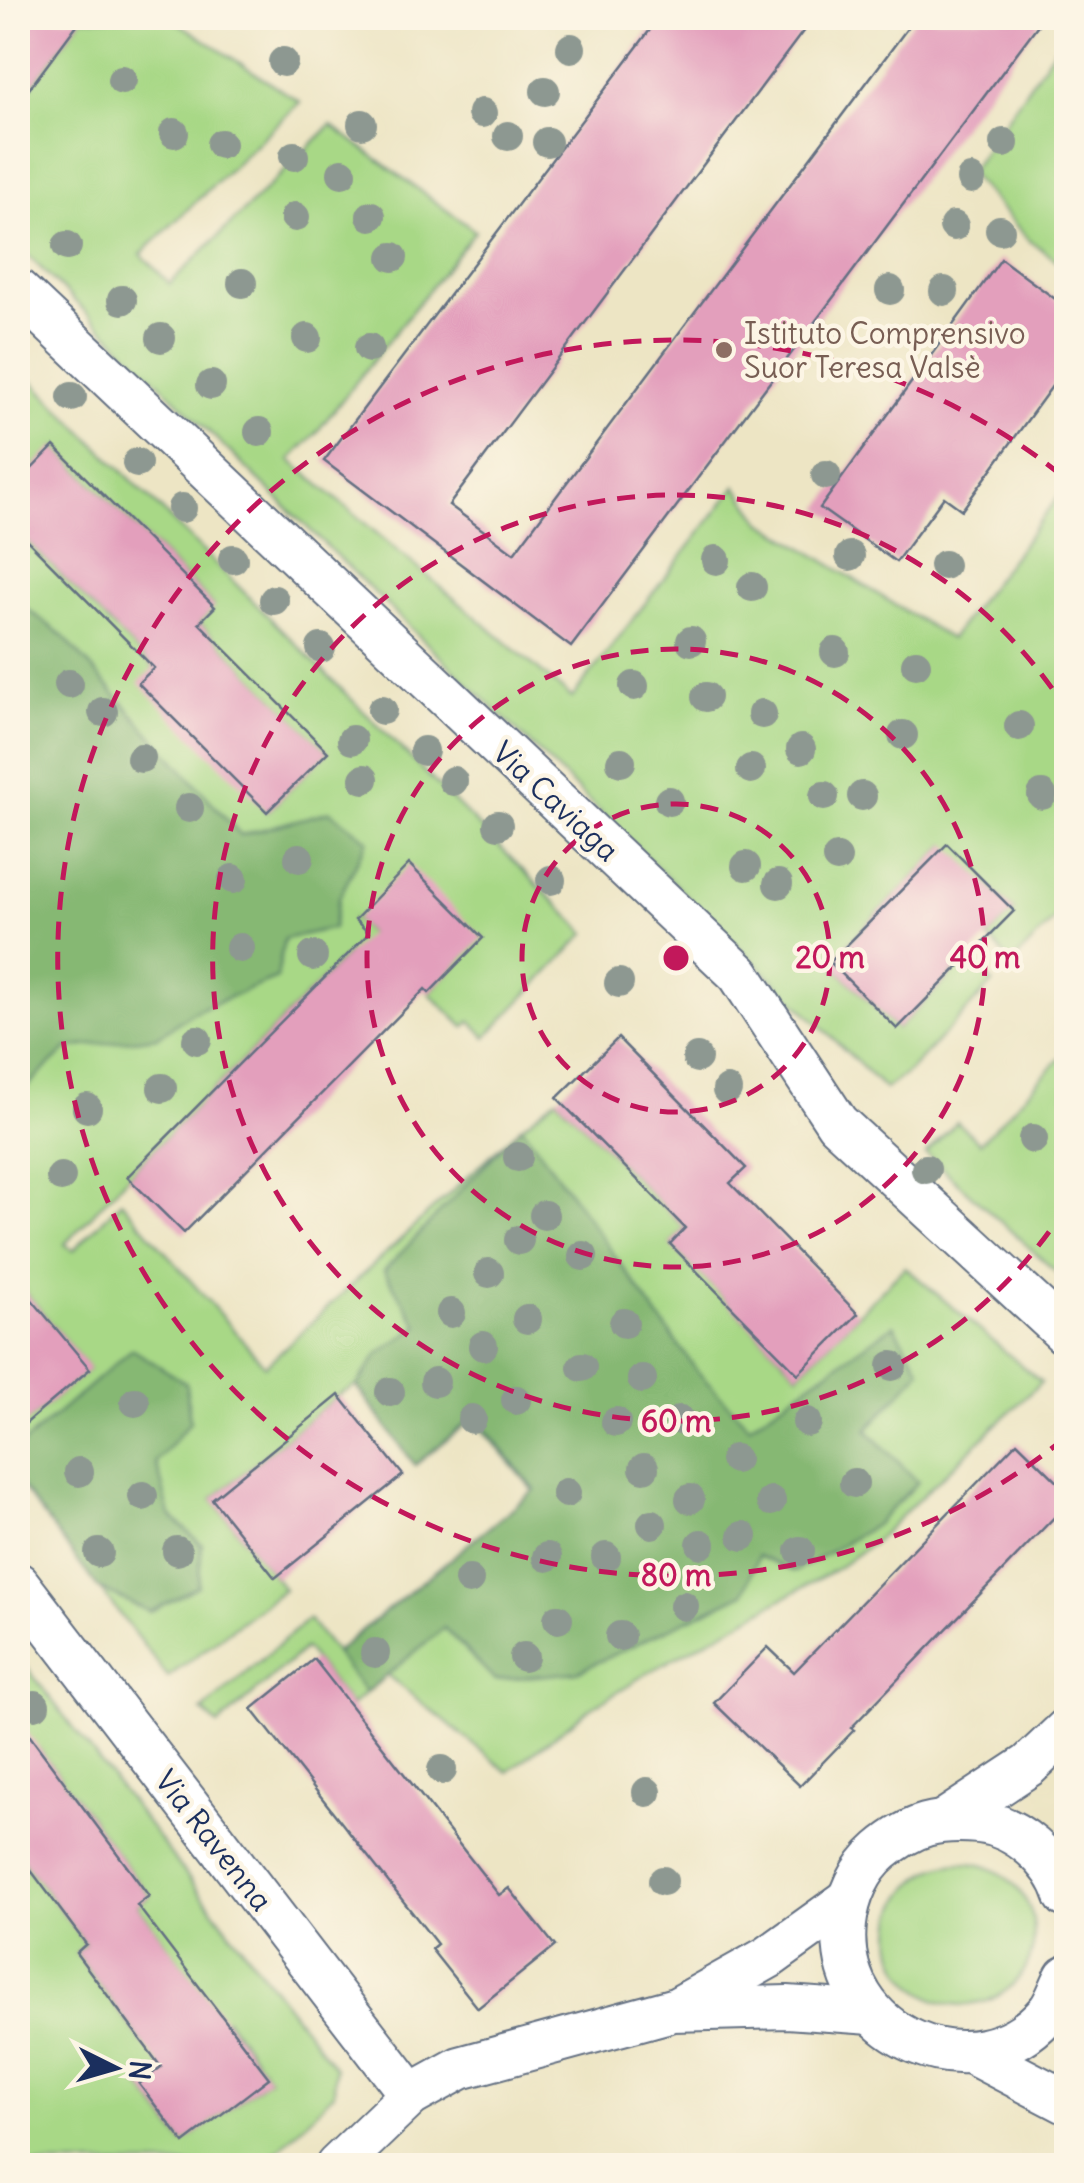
<svg xmlns="http://www.w3.org/2000/svg" width="1084" height="2183" font-family="Delius,sans-serif">
	<style>
		.green { fill: #a8d886; stroke: #628472; stroke-width: 2.5 }
		.forest { fill: #86b873; stroke: #507468; stroke-width: 2.5 }
		.building { fill: #e39fbc }
		.lines { fill: none; stroke-linecap: round; stroke-linejoin: round }
		.minor-casing { stroke: #646f82; stroke-width: 46 }
		.minor { stroke: #fff; stroke-width: 42 }
		.tree { fill: #8d9891 }
		.ring { fill: none; stroke: #c2185b; stroke-width: 5; stroke-dasharray: 18 12 }
		.education-dot { fill: #8d6e63; stroke: #fcf5e5; stroke-width: 4 }
		.labels { text-anchor: middle; dominant-baseline: central; stroke-width: 9; stroke-linejoin: round; paint-order: stroke }
		.education-label { font-size: 30px; fill: #785e54; stroke: #fcf5e5; text-anchor: start }
		.street-label { font-size: 30px; fill: #1b2f5e; stroke: #fcf5e5 }
		.centre { fill: #c2185b; stroke: #fcf5e5; stroke-width: 5 }
		.ring-label { font-size: 30px; text-anchor: middle; font-weight: bold; fill: #c2185b; stroke: #fcf5e5; stroke-width: 9; stroke-linejoin: round; paint-order: stroke }
	</style>
	<rect width="100%" height="100%" fill="#fcf5e5"/>
	<filter id="ink" filterUnits="userSpaceOnUse"><feTurbulence type="fractalNoise" baseFrequency=".01" numOctaves="2"/><feDisplacementMap in="SourceGraphic" scale="20" xChannelSelector="R" yChannelSelector="G"/><feConvolveMatrix kernelMatrix="1 2 1 2 8 2 1 2 1" color-interpolation-filters="sRGB"/></filter>
	<filter id="wash" filterUnits="userSpaceOnUse"><feTurbulence type="fractalNoise" baseFrequency=".0048" numOctaves="4" result="noise"/><feDisplacementMap in="SourceGraphic" scale="40" xChannelSelector="R" yChannelSelector="G"/><feGaussianBlur stdDeviation="2.25" result="paint"/><feColorMatrix in="noise" values="0 0 0 0 0 0 0 0 0 0 0 0 0 0 0 0 0 1.4 0 .05"/><feComposite in="paint" operator="in"/></filter>
	<g filter="url(#wash)">
		<rect width="100%" height="100%" fill="#ede5c4"/>
		<g class="green">
			<polygon points="82,18 171,18 300,102 141,254 170,284 331,125 475,231 316,433 290,460 572,698 736,486 762,522 950,639 1066,487 1066,907 1012,963 988,937 1014,911 946,845 830,962 897,1029 969,957 993,983 907,1073 885,1089 18,246 18,112 25,94"/>
			<polygon points="1066,32 1066,267 1029,240 969,173"/>
			<polygon points="18,367 586,933 486,1037 471,1021 464,1027 429,993 482,937 355,919 384,948 347,955 127,1177 65,1244 73,1251 121,1201 265,1366 522,1126 557,1098 685,1228 671,1244 798,1374 905,1267 1041,1382 875,1541 838,1568 644,1675 588,1710 508,1772 387,1675 351,1706 305,1648 218,1725 202,1711 308,1619 335,1652 534,1491 473,1419 415,1465 356,1386 339,1395 212,1499 284,1589 168,1677 18,1482 18,1407 29,1420 89,1369 18,1283 18,531 154,668 267,812 327,752 199,623 214,606 55,447 18,483"/>
			<polygon points="1066,1052 1066,1281 926,1154 957,1122 980,1143"/>
			<polygon points="18,1656 335,2068 334,2093 264,2165 18,2165 18,1853 86,1944 76,1953 143,2043 174,2057 139,2084 183,2143 269,2078 226,2019 197,2040 205,1996 137,1905 149,1896 39,1749 23,1760 18,1753"/>
			<circle cx="963" cy="1934" r="71"/>
		</g>
		<g class="forest">
			<polygon points="18,602 62,635 241,835 330,811 368,840 339,898 333,928 284,939 277,978 193,1012 157,1037 68,1048 18,1095"/>
			<polygon points="522,1126 697,1371 749,1426 894,1325 921,1370 867,1430 918,1482 875,1525 795,1572 758,1556 744,1593 577,1672 495,1680 444,1628 365,1693 335,1653 535,1490 475,1416 415,1465 357,1386 378,1354 419,1326 384,1271"/>
			<polygon points="132,1349 186,1383 190,1422 156,1462 170,1515 202,1545 198,1586 150,1612 98,1588 18,1482 18,1448"/>
		</g>
		<g id="blocks">
			<g class="building">
				<polygon points="18,18 82,18 18,104"/>
				<polygon points="659,18 813,18 449,505 514,553 915,18 1043,18 571,647 324,461"/>
				<polygon points="1001,259 1066,307 1066,367 962,510 944,497 896,562 820,508"/>
				<polygon points="54,446 215,607 199,623 328,752 267,812 138,683 154,668 18,531 18,483"/>
				<polygon points="947,844 1014,911 897,1029 830,962"/>
				<polygon points="409,864 483,938 429,993 425,989 184,1233 127,1177 369,933 355,920"/>
				<polygon points="618,1038 746,1168 730,1183 858,1314 798,1374 670,1244 685,1228 557,1098"/>
				<polygon points="18,1283 90,1369 18,1430"/>
				<polygon points="339,1395 403,1475 275,1578 212,1499"/>
				<polygon points="1017,1442 1066,1490 1066,1505 851,1728 854,1730 800,1786 714,1703 768,1647 794,1672"/>
				<polygon points="314,1659 499,1895 509,1888 555,1946 478,2008 431,1949 437,1944 252,1709"/>
				<polygon points="18,1720 149,1896 137,1905 269,2078 184,2143 139,2084 161,2067 76,1953 86,1944 18,1853"/>
			</g>
		</g>
	</g>
	<g filter="url(#ink)">
		<use href="#blocks" fill-opacity="0" stroke="#646f82" stroke-width="2.5"/>
		<g class="lines">
			<g class="minor-casing">
				<g id="minor">
					<polyline points="18,291 739,974 837,1123 1066,1334"/>
					<polyline points="18,1584 411,2095"/>
					<polyline points="947,1819 1029,1765 1066,1730"/>
					<path d="M 1066,1896 C 1055,1860 1017,1826 979,1822 C 937,1818 913,1824 881,1851 C 860,1869 848,1896 845,1924 C 833,2036 975,2098 1049,2011 C 1056,2002 1060,1988 1066,1977"/>
					<polyline points="678,2008 769,1957 847,1901"/>
					<polyline points="970,2052 1066,2102"/>
					<polyline points="337,2166 411,2095 460,2068 673,2010 787,2007 872,2013"/>
				</g>
			</g>
			<use href="#minor" class="minor"/>
		</g>
		<g class="tree">
			<circle cx="571" cy="48" r="15"/>
			<circle cx="283" cy="62" r="15"/>
			<circle cx="122" cy="80" r="15"/>
			<circle cx="545" cy="91" r="15"/>
			<circle cx="482" cy="113" r="15"/>
			<circle cx="362" cy="124" r="15"/>
			<circle cx="174" cy="133" r="15"/>
			<circle cx="508" cy="136" r="15"/>
			<circle cx="547" cy="142" r="15"/>
			<circle cx="1004" cy="143" r="15"/>
			<circle cx="221" cy="144" r="15"/>
			<circle cx="294" cy="156" r="15"/>
			<circle cx="342" cy="173" r="15"/>
			<circle cx="971" cy="179" r="15"/>
			<circle cx="371" cy="216" r="15"/>
			<circle cx="295" cy="217" r="15"/>
			<circle cx="954" cy="226" r="15"/>
			<circle cx="1000" cy="230" r="15"/>
			<circle cx="67" cy="246" r="15"/>
			<circle cx="393" cy="257" r="15"/>
			<circle cx="242" cy="283" r="15"/>
			<circle cx="890" cy="290" r="15"/>
			<circle cx="944" cy="291" r="15"/>
			<circle cx="122" cy="300" r="15"/>
			<circle cx="161" cy="338" r="15"/>
			<circle cx="307" cy="338" r="15"/>
			<circle cx="369" cy="348" r="15"/>
			<circle cx="211" cy="385" r="15"/>
			<circle cx="72" cy="397" r="15"/>
			<circle cx="259" cy="432" r="15"/>
			<circle cx="137" cy="463" r="15"/>
			<circle cx="826" cy="475" r="15"/>
			<circle cx="182" cy="508" r="15"/>
			<circle cx="850" cy="556" r="15"/>
			<circle cx="233" cy="559" r="15"/>
			<circle cx="716" cy="560" r="15"/>
			<circle cx="944" cy="565" r="15"/>
			<circle cx="752" cy="587" r="15"/>
			<circle cx="274" cy="600" r="15"/>
			<circle cx="691" cy="641" r="15"/>
			<circle cx="321" cy="648" r="15"/>
			<circle cx="835" cy="652" r="15"/>
			<circle cx="916" cy="664" r="15"/>
			<circle cx="69" cy="684" r="15"/>
			<circle cx="634" cy="686" r="15"/>
			<circle cx="706" cy="697" r="15"/>
			<circle cx="382" cy="710" r="15"/>
			<circle cx="103" cy="712" r="15"/>
			<circle cx="762" cy="714" r="15"/>
			<circle cx="1019" cy="726" r="15"/>
			<circle cx="903" cy="735" r="15"/>
			<circle cx="352" cy="740" r="15"/>
			<circle cx="801" cy="749" r="15"/>
			<circle cx="424" cy="751" r="15"/>
			<circle cx="141" cy="758" r="15"/>
			<circle cx="621" cy="762" r="15"/>
			<circle cx="751" cy="769" r="15"/>
			<circle cx="364" cy="779" r="15"/>
			<circle cx="453" cy="781" r="15"/>
			<circle cx="1042" cy="795" r="15"/>
			<circle cx="824" cy="796" r="15"/>
			<circle cx="862" cy="796" r="15"/>
			<circle cx="669" cy="801" r="15"/>
			<circle cx="189" cy="808" r="15"/>
			<circle cx="498" cy="825" r="15"/>
			<circle cx="299" cy="858" r="15"/>
			<circle cx="837" cy="858" r="15"/>
			<circle cx="746" cy="866" r="15"/>
			<circle cx="233" cy="879" r="15"/>
			<circle cx="551" cy="880" r="15"/>
			<circle cx="778" cy="884" r="15"/>
			<circle cx="240" cy="948" r="15"/>
			<circle cx="313" cy="956" r="15"/>
			<circle cx="619" cy="983" r="15"/>
			<circle cx="197" cy="1040" r="15"/>
			<circle cx="697" cy="1058" r="15"/>
			<circle cx="162" cy="1088" r="15"/>
			<circle cx="727" cy="1090" r="15"/>
			<circle cx="87" cy="1108" r="15"/>
			<circle cx="1033" cy="1139" r="15"/>
			<circle cx="518" cy="1157" r="15"/>
			<circle cx="926" cy="1169" r="15"/>
			<circle cx="61" cy="1177" r="15"/>
			<circle cx="544" cy="1215" r="15"/>
			<circle cx="519" cy="1240" r="15"/>
			<circle cx="583" cy="1256" r="15"/>
			<circle cx="489" cy="1273" r="15"/>
			<circle cx="451" cy="1313" r="15"/>
			<circle cx="527" cy="1319" r="15"/>
			<circle cx="624" cy="1323" r="15"/>
			<circle cx="483" cy="1346" r="15"/>
			<circle cx="892" cy="1366" r="15"/>
			<circle cx="582" cy="1367" r="15"/>
			<circle cx="642" cy="1379" r="15"/>
			<circle cx="435" cy="1382" r="15"/>
			<circle cx="390" cy="1392" r="15"/>
			<circle cx="516" cy="1400" r="15"/>
			<circle cx="135" cy="1402" r="15"/>
			<circle cx="472" cy="1419" r="15"/>
			<circle cx="680" cy="1420" r="15"/>
			<circle cx="616" cy="1422" r="15"/>
			<circle cx="807" cy="1422" r="15"/>
			<circle cx="735" cy="1459" r="15"/>
			<circle cx="644" cy="1468" r="15"/>
			<circle cx="79" cy="1472" r="15"/>
			<circle cx="854" cy="1483" r="15"/>
			<circle cx="566" cy="1493" r="15"/>
			<circle cx="143" cy="1496" r="15"/>
			<circle cx="690" cy="1499" r="15"/>
			<circle cx="771" cy="1501" r="15"/>
			<circle cx="652" cy="1524" r="15"/>
			<circle cx="743" cy="1536" r="15"/>
			<circle cx="701" cy="1544" r="15"/>
			<circle cx="177" cy="1551" r="15"/>
			<circle cx="800" cy="1551" r="15"/>
			<circle cx="99" cy="1553" r="15"/>
			<circle cx="547" cy="1557" r="15"/>
			<circle cx="606" cy="1557" r="15"/>
			<circle cx="469" cy="1580" r="15"/>
			<circle cx="684" cy="1606" r="15"/>
			<circle cx="558" cy="1619" r="15"/>
			<circle cx="620" cy="1636" r="15"/>
			<circle cx="375" cy="1653" r="15"/>
			<circle cx="524" cy="1657" r="15"/>
			<circle cx="35" cy="1705" r="15"/>
			<circle cx="442" cy="1770" r="15"/>
			<circle cx="647" cy="1792" r="15"/>
			<circle cx="663" cy="1881" r="15"/>
		</g>
	</g>
	<g class="ring">
		<circle cx="676" cy="958" r="154"/>
		<circle cx="676" cy="958" r="309"/>
		<path d="M1066 1207A463 463 0 1 1 1066 709"/>
		<path d="M1065 1438A618 618 0 1 1 1065 478"/>
	</g>
	<circle class="education-dot" cx="724" cy="350" r="10"/>
	<g class="labels">
		<g class="education-label">
			<text x="744" y="333">Istituto Comprensivo<tspan x="744" dy="34">Suor Teresa Valsè</tspan></text>
		</g>
		<g class="street-label">
			<text transform="translate(556 801) rotate(43)">Via Caviaga</text>
			<text transform="translate(214 1840) rotate(52)">Via Ravenna</text>
		</g>
	</g>
	<circle cx="676" cy="958" r="15" class="centre"/>
	<g class="ring-label">
		<text x="830" y="968">20 m</text>
		<text x="985" y="968">40 m</text>
		<text x="676" y="1432">60 m</text>
		<text x="676" y="1586">80 m</text>
	</g>
	<rect width="1084" height="2183" fill="none" stroke="#fcf5e5" stroke-width="60"/>
	<g transform="translate(115 2068) rotate(95)" stroke="#fcf5e5" stroke-width="8" paint-order="stroke">
	<path d="M0-8L18 38L0 25L-18 38Z" fill="#1b2f5e"/>
	<text y="-15" font-size="28" font-weight="bold" text-anchor="middle" fill="#1b2f5e">N</text>
	</g>
</svg>
